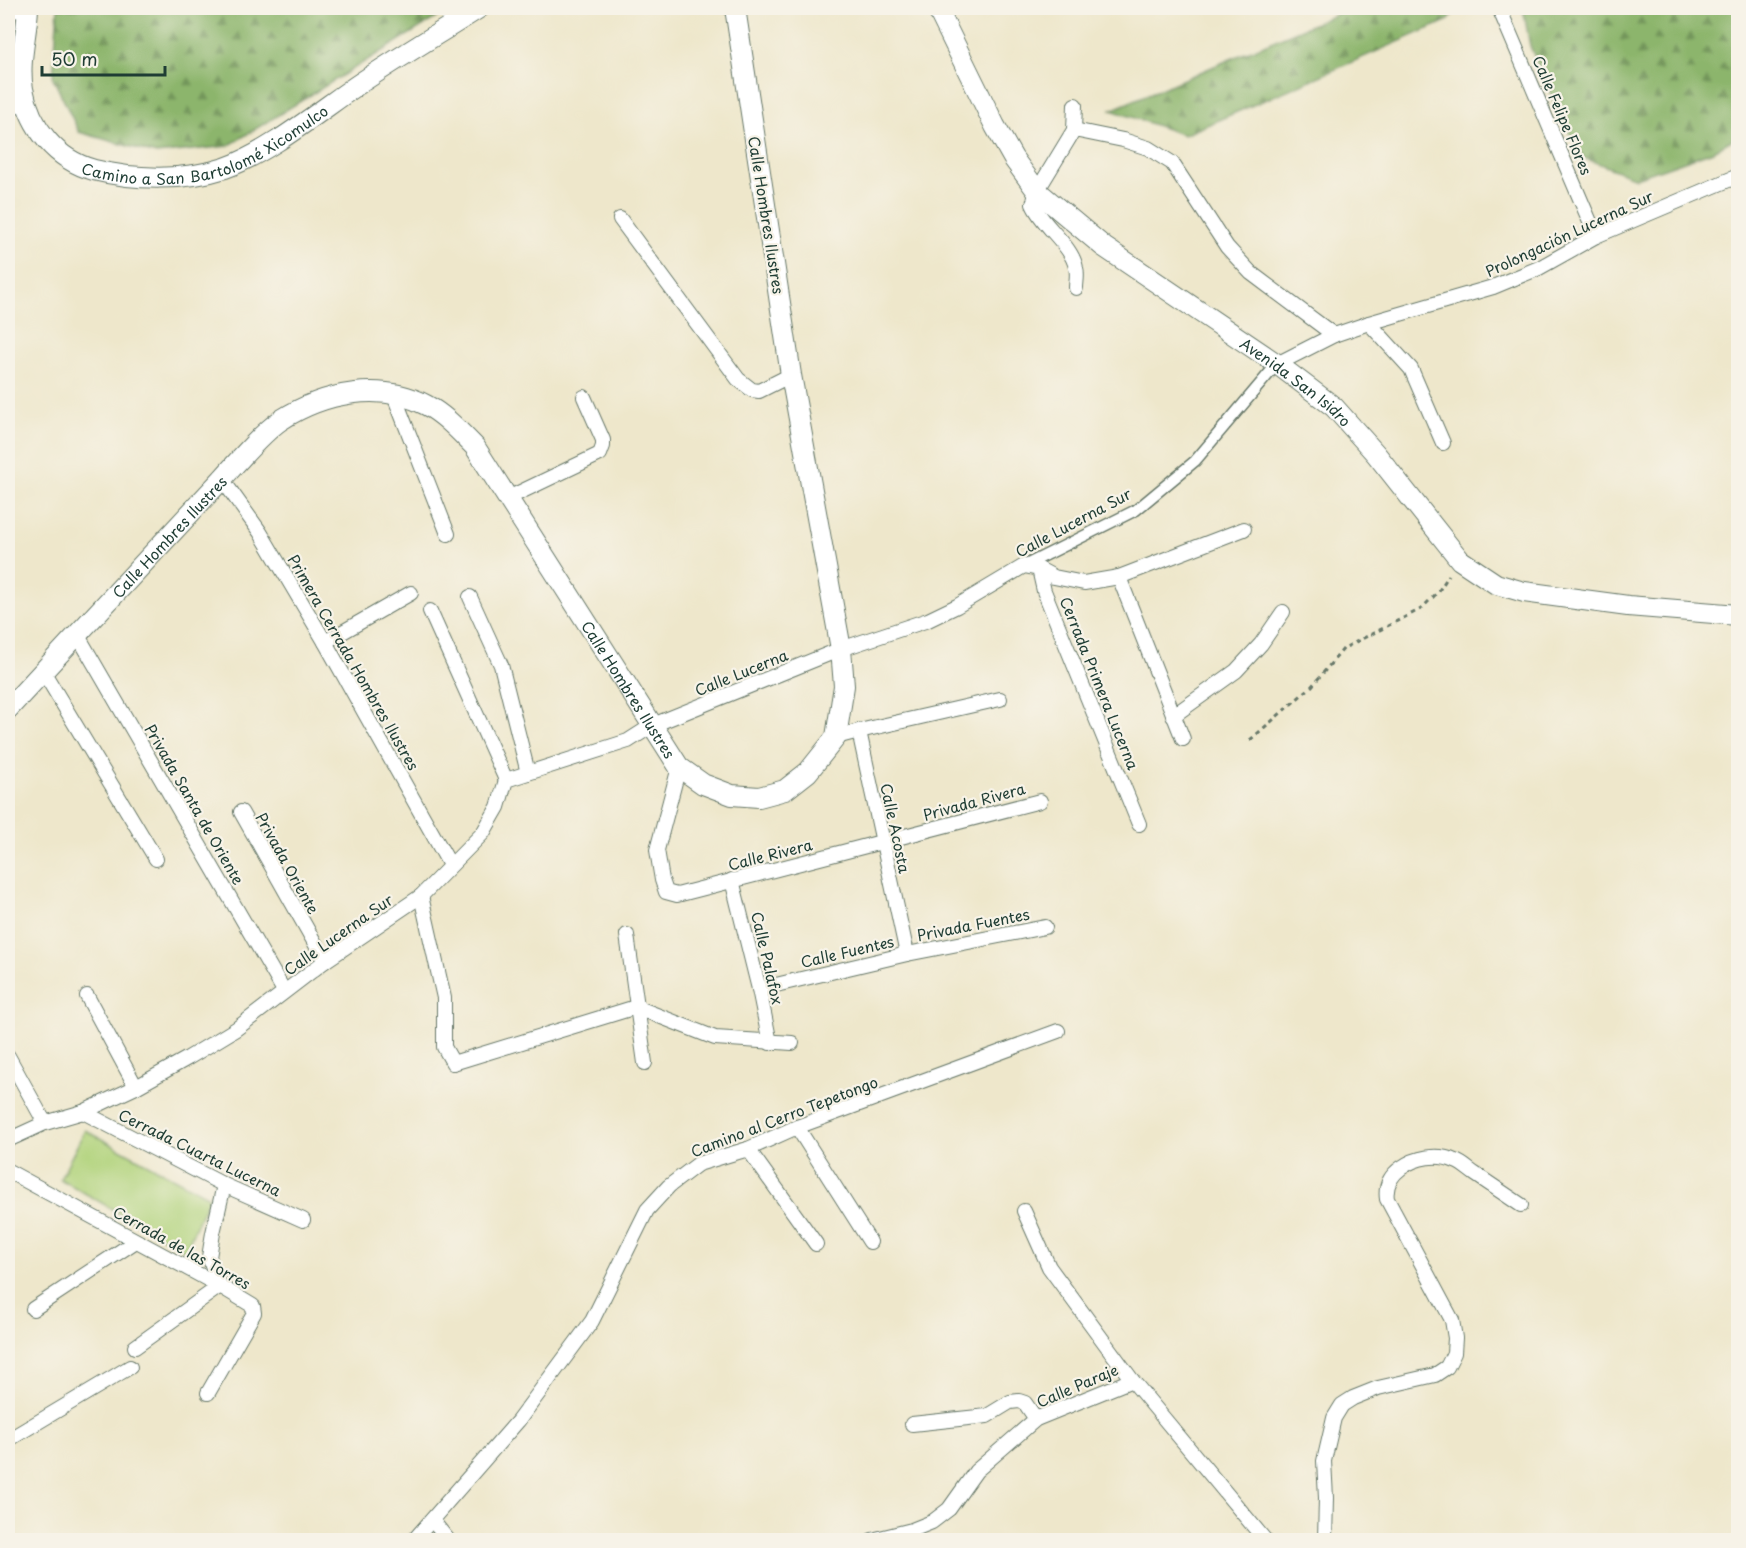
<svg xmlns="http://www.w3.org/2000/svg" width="1746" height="1548" font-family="'Playpen Sans',sans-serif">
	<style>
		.forest { fill: url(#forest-firs); stroke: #567950; stroke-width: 1.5 }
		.pitch { fill: #b1d37c; stroke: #688858; stroke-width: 1.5 }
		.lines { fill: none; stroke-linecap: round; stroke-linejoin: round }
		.pedestrian-casing { stroke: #677869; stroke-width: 13 }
		.minor-casing { stroke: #677869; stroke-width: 16 }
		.secondary-casing { stroke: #677869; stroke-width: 22 }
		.path { stroke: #677869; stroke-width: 3; stroke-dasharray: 4.5 4.5; stroke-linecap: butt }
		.pedestrian { stroke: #fff; stroke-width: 10 }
		.minor { stroke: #fff; stroke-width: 14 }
		.secondary { stroke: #fff; stroke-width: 20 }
		.labels { text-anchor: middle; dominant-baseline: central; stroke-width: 4.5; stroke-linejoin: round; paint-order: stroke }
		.street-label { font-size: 15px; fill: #1f3d34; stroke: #f7f3e8 }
	</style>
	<defs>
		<pattern id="forest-firs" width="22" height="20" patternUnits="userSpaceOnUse" patternTransform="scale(1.5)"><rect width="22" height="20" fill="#8cb56c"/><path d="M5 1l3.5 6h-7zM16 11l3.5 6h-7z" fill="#72945a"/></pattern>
	</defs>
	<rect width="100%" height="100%" fill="#f7f3e8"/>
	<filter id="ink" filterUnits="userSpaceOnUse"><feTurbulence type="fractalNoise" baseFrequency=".0167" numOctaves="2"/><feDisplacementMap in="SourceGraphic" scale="12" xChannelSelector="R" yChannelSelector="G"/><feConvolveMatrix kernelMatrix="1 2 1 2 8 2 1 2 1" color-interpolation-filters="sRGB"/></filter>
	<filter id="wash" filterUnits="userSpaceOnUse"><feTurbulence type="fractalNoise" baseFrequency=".008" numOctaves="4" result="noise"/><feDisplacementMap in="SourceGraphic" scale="24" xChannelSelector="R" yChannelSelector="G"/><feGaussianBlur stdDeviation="1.35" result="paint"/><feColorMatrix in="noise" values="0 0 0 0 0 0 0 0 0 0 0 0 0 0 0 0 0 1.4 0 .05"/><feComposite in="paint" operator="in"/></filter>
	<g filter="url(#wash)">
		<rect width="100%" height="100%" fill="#eee7cb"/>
		<g class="forest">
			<polygon points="58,8 452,8 228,146 156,154 79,132 53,78"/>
			<polygon points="1351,8 1457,8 1449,20 1184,135 1111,110"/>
			<polygon points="1523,8 1738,8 1738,136 1713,151 1636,178 1584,158 1560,116 1530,46"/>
		</g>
		<polygon class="pitch" points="85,1130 209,1197 185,1251 60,1179"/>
	</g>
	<g filter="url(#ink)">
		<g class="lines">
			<g class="pedestrian-casing">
				<polyline id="pedestrian" points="1024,566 1136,510 1195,461 1277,364"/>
			</g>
			<g class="minor-casing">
				<g id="minor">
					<polyline points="1499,8 1596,236"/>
					<polyline points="8,9 28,12"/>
					<polyline points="8,110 26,100"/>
					<polyline points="1074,130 1075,105"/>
					<polyline points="620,219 738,379 752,390 759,391 791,375"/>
					<path d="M 1076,288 C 1076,282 1078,274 1076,268 C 1072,245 1043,227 1033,204 L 1037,191 L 1074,130 L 1123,140 L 1148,148 L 1172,163 L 1227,247 L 1251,273 L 1334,335"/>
					<polyline points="1369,323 1411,369 1443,443"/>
					<polyline points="1277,364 1334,335 1369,323 1493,287 1539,268 1596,236 1738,176"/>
					<polyline points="393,393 448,534"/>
					<polyline points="222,479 260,532 325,642 450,865"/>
					<polyline points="508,498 600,454 603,446 603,440 584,397"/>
					<polyline points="1039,569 1054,577 1084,583 1119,577 1244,529"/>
					<polyline points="1119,577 1183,739"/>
					<polyline points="470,597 501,665 528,773"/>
					<polyline points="430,611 506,780"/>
					<polyline points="77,634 284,991"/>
					<polyline points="325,642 411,593"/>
					<polyline points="43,671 156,859"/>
					<polyline points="1173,716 1236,671 1261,644 1283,612"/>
					<polyline points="859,731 1000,699"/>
					<polyline points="836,737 859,731 907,954"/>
					<polyline points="679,767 657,850 662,880 666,892 677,895 1040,801"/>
					<polyline points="241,812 325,961"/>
					<polyline points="732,880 759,989 770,1043"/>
					<polyline points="421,896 444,998 444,1047 453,1063 636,1007 715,1038 792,1043"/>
					<polyline points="627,935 645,1063"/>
					<polyline points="759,989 907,954 1045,927"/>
					<polyline points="87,996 136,1087"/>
					<polyline points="8,1056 45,1123"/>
					<polyline points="83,1112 224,1185 303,1220"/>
					<polyline points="797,1127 870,1242"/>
					<polyline points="8,1140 45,1123 83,1112 136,1087 188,1058 236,1029 325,961 421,896 483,833 498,807 506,780 628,741 653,725 841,649 928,620 957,606 1024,566 1039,569 1044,591 1139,824"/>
					<polyline points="748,1149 816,1244"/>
					<polyline points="8,1171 220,1286 253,1306 254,1313 208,1393"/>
					<polyline points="1024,1211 1049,1267 1132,1380"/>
					<polyline points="33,1309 136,1241"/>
					<polyline points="135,1347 220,1286 209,1257 213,1233 224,1185"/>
					<polyline points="912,1424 987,1416 1010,1402 1019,1401 1025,1403 1036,1419"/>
					<polyline points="8,1440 130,1367"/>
					<polyline points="432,1520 448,1540"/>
					<polyline points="414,1540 518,1421 592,1321 647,1210 669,1186 698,1164 748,1149 797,1127 1058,1031"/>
					<polyline points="872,1540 912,1530 932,1522 949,1509 976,1471 1036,1419 1132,1380 1265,1540"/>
					<path d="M 1325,1540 L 1326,1498 L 1324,1461 L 1334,1418 L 1342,1405 L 1353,1398 L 1378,1388 L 1435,1375 L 1447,1367 L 1454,1353 L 1455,1338 L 1452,1320 L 1387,1199 C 1385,1186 1390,1176 1401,1168 C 1416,1157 1438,1153 1455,1161 C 1462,1163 1469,1170 1475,1174 C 1490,1184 1506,1195 1521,1205"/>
				</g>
			</g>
			<g class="secondary-casing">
				<g id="secondary">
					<path id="s1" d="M 28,8 C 27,35 18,62 23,89 C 30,127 56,160 94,170 C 134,180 185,181 225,168 C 268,153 318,112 356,86 C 396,59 438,34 479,8"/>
					<path id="s2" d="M 937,8 L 995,126 L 1013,158 L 1037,191 L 1104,247 L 1277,364 L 1334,407 L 1376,454 L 1460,560 L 1496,584 L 1524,592 L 1628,606 L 1738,615"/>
					<path id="s3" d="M 8,709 L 222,479 C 238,461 262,433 281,420 C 323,393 380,381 426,405 C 445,415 460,432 475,447 L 679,767 L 703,784 L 732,795 L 759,797 L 785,790 L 808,772 L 836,737 L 844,686 L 841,649 L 791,375 L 735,8"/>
				</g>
			</g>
			<polyline class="path" points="1250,740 1312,686 1344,648 1421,609 1438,592 1449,575"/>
			<use href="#pedestrian" class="pedestrian"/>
			<use href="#minor" class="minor"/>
			<use href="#secondary" class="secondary"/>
		</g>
	</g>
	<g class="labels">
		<g class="street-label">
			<text transform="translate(1563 115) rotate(67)">Calle Felipe Flores</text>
			<text stroke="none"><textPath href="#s1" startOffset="314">Camino a San Bartolomé Xicomulco</textPath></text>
			<text transform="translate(767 215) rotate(81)">Calle Hombres Ilustres</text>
			<text transform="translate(1569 233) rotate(-25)">Prolongación Lucerna Sur</text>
			<text stroke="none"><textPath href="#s2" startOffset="531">Avenida San Isidro</textPath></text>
			<text transform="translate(1073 522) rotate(-28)">Calle Lucerna Sur</text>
			<text stroke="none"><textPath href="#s3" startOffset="236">Calle Hombres Ilustres</textPath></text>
			<text transform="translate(354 662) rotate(60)">Primera Cerrada Hombres Ilustres</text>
			<text transform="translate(741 672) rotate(-22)">Calle Lucerna</text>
			<text transform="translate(1100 683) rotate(68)">Cerrada Primera Lucerna</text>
			<text stroke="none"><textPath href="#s3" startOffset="902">Calle Hombres Ilustres</textPath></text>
			<text transform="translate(974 801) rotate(-15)">Privada Rivera</text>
			<text transform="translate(195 804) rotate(60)">Privada Santa de Oriente</text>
			<text transform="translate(896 828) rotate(78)">Calle Acosta</text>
			<text transform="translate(770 854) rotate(-14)">Calle Rivera</text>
			<text transform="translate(288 863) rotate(61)">Privada Oriente</text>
			<text transform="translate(973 924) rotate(-11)">Privada Fuentes</text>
			<text transform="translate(338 934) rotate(-35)">Calle Lucerna Sur</text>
			<text transform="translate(847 951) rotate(-13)">Calle Fuentes</text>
			<text transform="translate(768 958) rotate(77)">Calle Palafox</text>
			<text transform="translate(784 1116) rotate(-21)">Camino al Cerro Tepetongo</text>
			<text transform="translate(200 1152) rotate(26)">Cerrada Cuarta Lucerna</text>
			<text transform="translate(182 1247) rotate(29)">Cerrada de las Torres</text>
			<text transform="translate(1077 1385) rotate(-23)">Calle Paraje</text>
		</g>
	</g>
	<rect width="1746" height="1548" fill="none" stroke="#f7f3e8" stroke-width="30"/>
	<path d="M42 66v9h123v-9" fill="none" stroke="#1f3d34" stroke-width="3"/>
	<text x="51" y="66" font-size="18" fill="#1f3d34" stroke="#f7f3e8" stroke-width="4.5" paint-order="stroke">50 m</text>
</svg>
